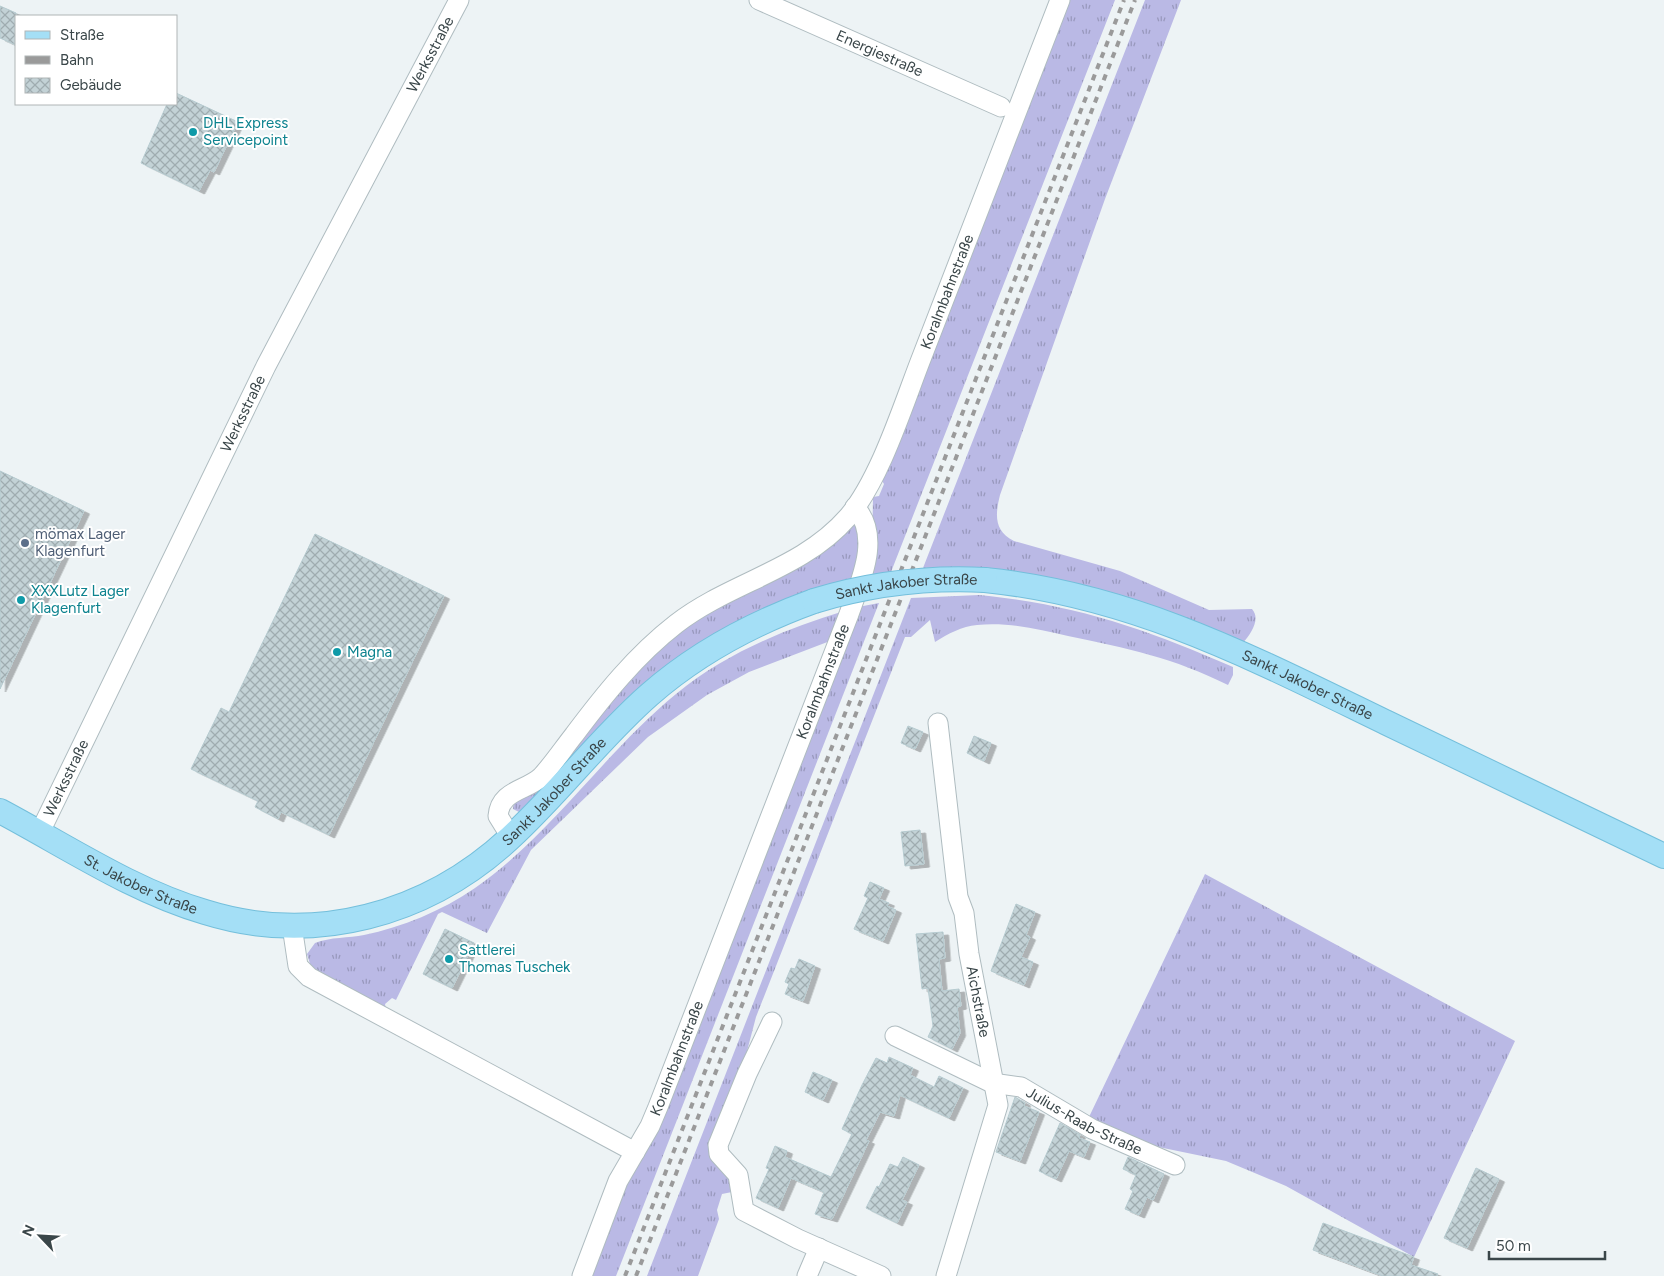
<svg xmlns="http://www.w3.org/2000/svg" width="1664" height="1276" font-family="Figtree,sans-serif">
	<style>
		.grass { fill: url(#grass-tufts) }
		.building { fill: url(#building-cross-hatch); stroke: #b6cbd0; filter: url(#shadow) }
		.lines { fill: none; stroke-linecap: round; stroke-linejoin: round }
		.minor-casing { stroke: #afbcc0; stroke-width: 21 }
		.major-casing { stroke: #74bfdb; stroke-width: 26 }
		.minor { stroke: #fff; stroke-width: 19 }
		.major { stroke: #a4dff6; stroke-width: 24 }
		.rail { stroke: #9a9a9a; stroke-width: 4; stroke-dasharray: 6 6; stroke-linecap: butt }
		.major-bridge-casing { stroke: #74bfdb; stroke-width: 26; stroke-linecap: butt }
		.major-bridge { stroke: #a4dff6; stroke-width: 24 }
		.culture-dot { fill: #0f9aa8; stroke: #fff; stroke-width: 2 }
		.service-dot { fill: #5c6f8a; stroke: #fff; stroke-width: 2 }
		.labels { text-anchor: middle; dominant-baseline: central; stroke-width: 4; stroke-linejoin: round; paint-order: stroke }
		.street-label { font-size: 15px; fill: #3a4649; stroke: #fff }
		.culture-label { font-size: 15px; fill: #0d838f; stroke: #fff; text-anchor: start }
		.service-label { font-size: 15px; fill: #4e5e75; stroke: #fff; text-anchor: start }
	</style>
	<defs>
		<pattern id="grass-tufts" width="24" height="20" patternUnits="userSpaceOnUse" patternTransform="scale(1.25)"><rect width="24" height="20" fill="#bab9e5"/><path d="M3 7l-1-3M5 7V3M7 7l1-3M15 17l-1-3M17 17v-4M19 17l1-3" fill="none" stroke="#9898bc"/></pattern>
		<pattern id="building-cross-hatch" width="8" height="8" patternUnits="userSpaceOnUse" patternTransform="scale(1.25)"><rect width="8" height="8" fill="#c3d2d6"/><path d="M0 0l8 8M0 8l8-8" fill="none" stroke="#9facb0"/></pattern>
		<filter id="shadow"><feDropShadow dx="5.5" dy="3" stdDeviation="0" flood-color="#0004"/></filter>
	</defs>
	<rect width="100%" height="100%" fill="#edf3f5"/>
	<g class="grass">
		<polygon points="1064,0 1115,0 891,572 868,575 872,553 873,497 879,496 884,484 881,479"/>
		<path d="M 1145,0 L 1181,0 L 1105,199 L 1000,495 C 995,515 994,531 1014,541 L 1120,571 L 1209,610 L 1252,609 C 1261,619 1251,634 1243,643 L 988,571 L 989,568 L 923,568 Z"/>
		<polygon points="854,522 861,536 855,578 780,603 521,813 513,809 514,802 554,768 669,636"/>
		<path d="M 979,595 C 1074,604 1146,629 1233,667 L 1233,675 L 1228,685 C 1174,658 1127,648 1068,636 C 1038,629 1008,622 977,625 C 962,626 948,634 935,642 L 930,620 L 911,637 L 905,637 L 756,1017 L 741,1074 L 718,1132 L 732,1174 L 732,1192 L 722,1194 L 717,1210 L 719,1219 L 698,1276 L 647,1276 L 911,598 Z"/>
		<polygon points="879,603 616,1276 587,1276 858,607"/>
		<path d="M 844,611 L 830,641 L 749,672 L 707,695 L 648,737 L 531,850 L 487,933 L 442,912 L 438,914 L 396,1000 L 392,998 L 385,1004 L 386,1009 L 320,975 L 311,967 L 307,954 L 315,943 C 330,937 349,938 364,935 C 402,927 442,911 475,888 C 552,834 604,753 676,694 C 726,653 783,630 844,611 Z"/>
		<polygon points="1205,874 1515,1041 1414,1257 1286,1186 1226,1161 1144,1144 1089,1117"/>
	</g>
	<g class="building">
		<polygon points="0,6 16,13 16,45 0,38"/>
		<polygon points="176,93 238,122 214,172 210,170 199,191 141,163 167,104 176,104"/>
		<polygon points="0,471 84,511 0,689"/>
		<polygon points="315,534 444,596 329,835 281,812 278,819 255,807 258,801 191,769 221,708 229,712"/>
		<polygon points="908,726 923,732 915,749 901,743"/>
		<polygon points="974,736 991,743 984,761 967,753"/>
		<polygon points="920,830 924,864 905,866 901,832"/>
		<polygon points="870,882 884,888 879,899 889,903 887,906 896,910 883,941 854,929 868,898 864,896"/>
		<polygon points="1016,904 1035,912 1026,935 1030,937 1021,957 1033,962 1024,985 991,971"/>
		<polygon points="445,929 474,943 452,988 423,974"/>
		<polygon points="943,932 945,958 939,959 942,991 959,989 961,1006 957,1007 960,1033 952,1049 928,1037 933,1026 928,988 922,989 916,934"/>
		<polygon points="799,959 815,966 803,1001 785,994 789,984 785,982 791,968 795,969"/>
		<polygon points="889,1057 913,1068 910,1075 934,1087 939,1076 963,1088 949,1118 900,1095 894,1116 880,1112 866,1140 869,1141 832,1219 815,1214 824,1192 791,1178 778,1208 756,1198 769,1169 766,1168 775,1146 787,1151 785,1157 831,1177 852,1134 842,1129 862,1085 876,1058 887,1063"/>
		<polygon points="813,1072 832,1080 823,1100 805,1092"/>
		<polygon points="1015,1097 1025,1103 1024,1106 1039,1112 1020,1161 996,1152"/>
		<polygon points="1060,1123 1080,1135 1079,1138 1090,1142 1084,1157 1069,1151 1056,1179 1039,1171"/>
		<polygon points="903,1157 919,1165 902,1200 907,1202 897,1223 866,1208 877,1186 879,1187 890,1164 898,1167"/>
		<polygon points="1128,1157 1164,1174 1153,1200 1147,1197 1139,1215 1125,1209 1133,1191 1130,1189 1136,1175 1123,1169"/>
		<polygon points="1476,1168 1499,1179 1467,1248 1444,1238"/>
		<polygon points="1323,1223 1414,1257 1411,1265 1438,1274 1437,1276 1383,1276 1313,1250"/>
	</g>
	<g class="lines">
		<g class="minor-casing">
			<g id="minor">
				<path id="s1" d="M 759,0 L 1001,107"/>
				<path id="s2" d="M 938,723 L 958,897 L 964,913 L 969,954 L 998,1105 L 946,1276"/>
				<path id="s3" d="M 40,832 L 266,366 L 459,0"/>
				<path id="s4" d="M 511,837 L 498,816 C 500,790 526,791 541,777 C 553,764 563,749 574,735 C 604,695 636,655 676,624 C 730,582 802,570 848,517 C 881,478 904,402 923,354 C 969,236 1014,118 1060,0"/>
				<polyline points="292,926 298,966 309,977 635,1152"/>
				<polyline points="772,1022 747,1074 718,1145 719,1154 738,1175 744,1211 798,1239 881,1276"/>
				<path id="s5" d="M 895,1036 L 992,1083 L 1021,1087 L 1092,1129 L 1175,1165"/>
				<path id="s6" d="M 582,1276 L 618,1181 L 650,1126 L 658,1107 L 849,614 C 860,582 882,537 855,507"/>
				<polyline points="807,1276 819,1248"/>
			</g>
		</g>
		<g class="major-casing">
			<g id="major">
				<path id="s7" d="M 985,580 C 1133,595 1253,658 1385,722 C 1478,767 1571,812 1664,856"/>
				<path id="s8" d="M 0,811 C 66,846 133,891 205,912 C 314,946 427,915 510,838 C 559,793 599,739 649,695 C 698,652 753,623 814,601"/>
			</g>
		</g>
		<use href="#minor" class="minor"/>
		<use href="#major" class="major"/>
		<g class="rail">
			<polyline points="625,1276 1124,0"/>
			<polyline points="636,1276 1135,0"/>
		</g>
		<g class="major-bridge-casing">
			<g id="major-bridge">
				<path id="s9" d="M 814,601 C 870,584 927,577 985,580"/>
			</g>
		</g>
		<use href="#major-bridge" class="major-bridge"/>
	</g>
	<g class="culture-dot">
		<circle cx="193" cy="132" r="5"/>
		<circle cx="21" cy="600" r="5"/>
		<circle cx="337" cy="652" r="5"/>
		<circle cx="449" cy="959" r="5"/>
	</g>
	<circle class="service-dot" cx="25" cy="543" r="5"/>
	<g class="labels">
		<g class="street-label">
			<text stroke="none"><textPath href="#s1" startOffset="132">Energiestraße</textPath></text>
			<text stroke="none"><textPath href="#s3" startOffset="870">Werksstraße</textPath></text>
			<text stroke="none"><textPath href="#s4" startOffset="741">Koralmbahnstraße</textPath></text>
			<text stroke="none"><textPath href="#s3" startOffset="465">Werksstraße</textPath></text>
			<text stroke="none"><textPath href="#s9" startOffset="94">Sankt Jakober Straße</textPath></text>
			<text stroke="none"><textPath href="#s6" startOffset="642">Koralmbahnstraße</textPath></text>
			<text stroke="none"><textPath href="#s7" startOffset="341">Sankt Jakober Straße</textPath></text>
			<text stroke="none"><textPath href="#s3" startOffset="60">Werksstraße</textPath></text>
			<text stroke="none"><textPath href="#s8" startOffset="622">Sankt Jakober Straße</textPath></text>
			<text stroke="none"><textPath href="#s8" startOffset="159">St. Jakober Straße</textPath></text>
			<text stroke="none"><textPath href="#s2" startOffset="282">Aichstraße</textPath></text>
			<text stroke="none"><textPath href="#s6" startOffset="238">Koralmbahnstraße</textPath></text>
			<text stroke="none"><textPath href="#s5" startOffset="209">Julius-Raab-Straße</textPath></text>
		</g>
		<g class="culture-label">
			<text x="203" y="123">DHL Express<tspan x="203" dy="17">Servicepoint</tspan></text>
			<text x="31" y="591">XXXLutz Lager<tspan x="31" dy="17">Klagenfurt</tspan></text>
			<text x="347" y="652">Magna</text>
			<text x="459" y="950">Sattlerei<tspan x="459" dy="17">Thomas Tuschek</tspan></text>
		</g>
		<g class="service-label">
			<text x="35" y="534">mömax Lager<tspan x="35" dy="17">Klagenfurt</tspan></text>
		</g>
	</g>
	<rect x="15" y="15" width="162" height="90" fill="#ffffff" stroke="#b0b5b6"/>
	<rect x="25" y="31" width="25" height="8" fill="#a4dff6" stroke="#b0b5b6"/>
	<text x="60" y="40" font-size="15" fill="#3a4649">Straße</text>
	<rect x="25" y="56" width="25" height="8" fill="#9a9a9a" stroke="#b0b5b6"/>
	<text x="60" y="65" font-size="15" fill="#3a4649">Bahn</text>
	<rect x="25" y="78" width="25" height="15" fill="url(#building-cross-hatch)" stroke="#b0b5b6"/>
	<text x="60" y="90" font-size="15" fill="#3a4649">Gebäude</text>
	<g transform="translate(40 1236) rotate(295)" stroke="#ffffff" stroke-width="4" paint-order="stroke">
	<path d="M0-4L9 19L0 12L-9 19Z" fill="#3a4649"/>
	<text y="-8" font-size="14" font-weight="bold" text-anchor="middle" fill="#3a4649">N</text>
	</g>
	<path d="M1489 1251v8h116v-8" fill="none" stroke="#3a4649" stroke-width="2.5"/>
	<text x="1496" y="1251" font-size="15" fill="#3a4649" stroke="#ffffff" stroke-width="4" paint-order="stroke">50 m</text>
</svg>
